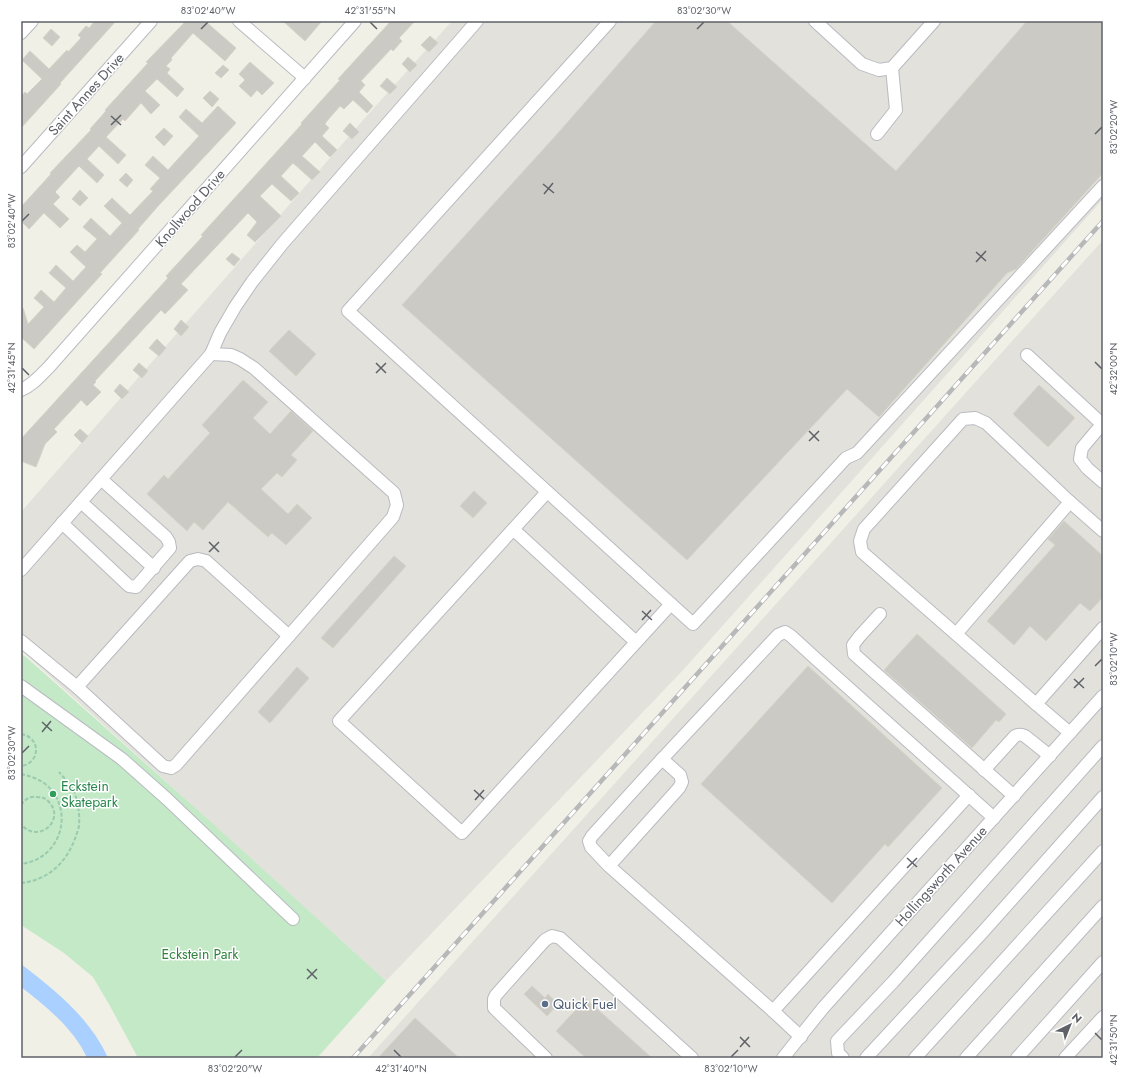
<svg xmlns="http://www.w3.org/2000/svg" width="1124" height="1079" font-family="Jost,sans-serif">
	<style>
		.industrial { fill: #e2e1db }
		.green { fill: #c3e9c7 }
		.water { fill: #a9d0ff }
		.building { fill: #cccac4; stroke: #d6d2c5 }
		.lines { fill: none; stroke-linecap: round; stroke-linejoin: round }
		.minor-casing { stroke: #b9bbc1; stroke-width: 14 }
		.path { stroke: #9bcaae; stroke-width: 2; stroke-dasharray: 4 2; stroke-linecap: butt }
		.minor { stroke: #fff; stroke-width: 12 }
		.rail-casing { stroke: #b7b8b9; stroke-width: 4.5 }
		.rail { stroke: #fff; stroke-width: 3; stroke-dasharray: 9; stroke-linecap: butt }
		.ticks { fill: none; stroke: #5e6168; stroke-width: 1.5 }
		.leisure-dot { fill: #2e9e5b; stroke: #fff; stroke-width: 1.5 }
		.service-dot { fill: #5c6f8a; stroke: #fff; stroke-width: 1.5 }
		.labels { text-anchor: middle; dominant-baseline: central; stroke-width: 3; stroke-linejoin: round; paint-order: stroke }
		.street-label { font-size: 14px; fill: #5e6168; stroke: #fff }
		.leisure-label { font-size: 14px; fill: #27864d; stroke: #fff; text-anchor: start }
		.park-label { font-size: 14px; fill: #30833e; stroke: #fff }
		.service-label { font-size: 14px; fill: #4e5e75; stroke: #fff; text-anchor: start }
		.neatline { fill: none; stroke: #5e6168; stroke-width: 1.5 }
		.ticks-label { font-size: 10px; text-anchor: middle; fill: #5e6168 }
	</style>
	<rect width="100%" height="100%" fill="#f1f0e7"/>
	<g class="industrial">
		<polygon points="452,21 1103,21 1103,199 685,668 386,981 21,650 21,512 364,119"/>
		<polygon points="1103,240 1103,1058 368,1058"/>
	</g>
	<polygon class="green" points="21,654 26,657 210,821 386,981 317,1058 138,1058 110,1006 93,977 64,953 21,925"/>
	<path class="water" d="M 21,964 C 55,990 90,1018 108,1058 L 87,1058 C 75,1030 45,1005 21,987 Z"/>
	<g class="building">
		<polygon points="95,21 116,21 60,83 61,84 21,128 21,97 25,92 27,94 42,79 22,60 30,51 49,69 67,50 68,52 81,38 78,35 86,26 89,28"/>
		<polygon points="186,21 205,21 236,48 225,61 193,33 171,58 172,60 166,66 170,69 167,73 184,89 177,97 157,79 145,91 160,105 151,114 141,103 125,121 123,119 106,137 126,155 118,164 99,146 87,159 104,175 97,183 79,166 55,192 60,197 53,204 69,219 60,228 44,213 29,229 21,221 21,207 51,174 50,173 91,130 90,129 106,111 105,110 148,63 146,62"/>
		<polygon points="283,21 322,21 305,41"/>
		<polygon points="391,21 415,21 399,38 402,41 393,51 391,49 361,81 365,85 359,92 373,106 367,113 353,100 344,109 340,106 327,121 325,124 329,128 322,136 337,150 330,157 315,142 302,156 320,172 312,180 293,163 281,176 299,193 291,201 272,184 260,196 281,216 255,242 247,235 257,222 248,213 181,284 188,290 165,314 161,310 95,381 96,382 93,385 101,392 87,406 81,400 54,429 57,432 45,444 36,467 21,461 21,439 168,278 166,276 203,236 201,235 302,124 301,123 340,80 338,79"/>
		<polygon points="656,21 727,21 896,171 1027,21 1103,21 1103,173 1016,269 1007,273 879,417 847,389 687,560 402,305 559,132"/>
		<polygon points="51,29 60,37 52,46 43,38"/>
		<polygon points="430,36 438,43 429,52 421,45"/>
		<polygon points="408,57 417,65 410,72 402,64"/>
		<polygon points="250,62 274,83 262,95 257,90 251,97 239,86 245,80 239,74"/>
		<polygon points="223,65 229,70 221,78 215,73"/>
		<polygon points="387,78 397,87 390,94 380,86"/>
		<polygon points="210,91 219,99 212,107 203,98"/>
		<polygon points="218,106 236,123 159,205 138,229 139,230 100,273 102,274 34,349 21,337 21,308 23,308 28,324 44,307 34,298 41,290 54,302 66,288 49,273 56,265 73,281 86,267 70,252 77,245 85,252 97,239 83,227 91,218 110,236 122,223 104,206 112,198 130,215 153,191 150,189 160,178 145,165 153,156 168,170 199,136 179,117 186,109 202,123"/>
		<polygon points="350,123 359,132 352,139 343,131"/>
		<polygon points="164,128 173,136 164,146 155,137"/>
		<polygon points="126,173 133,180 127,187 119,180"/>
		<polygon points="80,190 88,198 80,206 72,199"/>
		<polygon points="232,253 240,259 234,266 226,259"/>
		<polygon points="181,320 189,327 181,336 174,329"/>
		<polygon points="289,330 316,354 296,376 269,351"/>
		<polygon points="157,339 166,348 159,356 149,348"/>
		<polygon points="139,363 148,371 142,378 133,370"/>
		<polygon points="243,380 268,402 253,418 270,434 291,411 313,431 291,455 297,460 282,477 277,473 261,489 288,514 297,504 312,518 286,545 272,533 268,537 228,502 203,530 194,522 187,531 147,494 164,475 168,479 210,433 202,425"/>
		<polygon points="120,384 129,392 122,399 114,391"/>
		<polygon points="1039,385 1075,418 1048,447 1013,414"/>
		<polygon points="80,429 88,436 82,443 74,435"/>
		<polygon points="474,491 487,503 473,518 460,506"/>
		<polygon points="1064,521 1103,556 1103,597 1090,611 1080,603 1046,641 1030,626 1014,645 987,621 1055,545 1048,539"/>
		<polygon points="394,556 406,566 333,648 321,638"/>
		<polygon points="917,634 1006,714 999,722 996,720 972,748 884,670"/>
		<polygon points="808,666 942,788 888,847 885,844 832,903 701,784"/>
		<polygon points="297,667 309,678 270,723 258,712"/>
		<polygon points="532,986 545,998 548,994 558,1004 547,1016 524,994"/>
		<polygon points="586,999 652,1058 586,1058 556,1031"/>
		<polygon points="415,1018 459,1058 378,1058"/>
	</g>
	<g class="lines">
		<g class="minor-casing">
			<g id="minor">
				<polyline points="239,21 305,78"/>
				<polyline points="610,21 348,311 693,624 846,458 857,453 1103,186"/>
				<polyline points="815,21 862,64 879,70 892,68 934,21"/>
				<polyline points="21,33 32,21"/>
				<polyline points="877,134 896,110 892,68"/>
				<polyline points="21,167 151,21"/>
				<polyline points="1027,355 1102,424"/>
				<path d="M 21,390 C 33,385 40,376 49,367 L 355,21"/>
				<polyline points="1103,423 1082,448 1080,459 1087,468 1103,482"/>
				<polyline points="547,492 339,721 462,833 671,604"/>
				<polyline points="81,502 154,568"/>
				<polyline points="62,523 129,586 136,587 170,548 169,542 166,537 101,479"/>
				<polyline points="514,530 636,642"/>
				<polyline points="21,570 211,354 220,333 235,307 252,282 283,243 477,21"/>
				<polyline points="880,614 859,637 853,645 854,654 1014,796"/>
				<polyline points="956,634 1070,502"/>
				<polyline points="21,641 77,687 163,766 171,768 176,765 393,517 397,505 394,493 254,368 240,359 231,355 211,354"/>
				<polyline points="21,686 122,759 167,799 293,919"/>
				<polyline points="77,687 190,561 198,559 206,561 289,636"/>
				<polyline points="1036,704 862,552 860,541 864,529 963,419 975,418 986,423 1070,502 1103,531"/>
				<polyline points="1070,733 1036,704 1103,628"/>
				<polyline points="662,759 778,635 785,632 791,636 815,658 994,818"/>
				<path d="M 984,770 L 1015,736 C 1019,734 1021,734 1025,736 L 1050,756"/>
				<polyline points="609,866 679,788 682,782 680,775 662,759 592,836 589,841 591,847 609,866 773,1011 969,795"/>
				<polyline points="773,1011 801,1037"/>
				<polyline points="546,1058 494,1008 494,999 496,995 545,940 552,936 560,938 692,1058"/>
				<polyline points="783,1058 823,1008 1103,696"/>
				<polyline points="843,1058 838,1053 837,1041 893,982 1103,746"/>
				<polyline points="866,1058 981,934 1103,797"/>
				<polyline points="915,1058 1103,851"/>
				<polyline points="966,1058 1103,906"/>
				<polyline points="1017,1058 1103,962"/>
				<polyline points="1065,1058 1103,1017"/>
			</g>
		</g>
		<g class="path">
			<path d="M 21,734 C 41,737 41,763 21,766"/>
			<polyline points="21,766 22,775"/>
			<path d="M 21,774 C 29,776 37,778 44,783 C 68,801 67,837 44,855 C 37,860 29,863 21,864"/>
			<path d="M 21,805 C 25,799 30,796 37,797 C 42,797 45,798 49,802 C 66,820 38,845 21,824"/>
			<path d="M 21,883 C 49,880 67,862 76,836 C 77,833 79,828 79,825 C 80,815 78,803 75,794 C 72,786 65,779 59,772"/>
		</g>
		<use href="#minor" class="minor"/>
		<g class="rail-casing">
			<polyline id="rail" points="353,1058 1103,221"/>
		</g>
		<use href="#rail" class="rail"/>
	</g>
	<path class="ticks" d="M 370,22 L 377,29M 201,29 L 208,22M 697,29 L 704,22M 111,116 L 121,125M 111,125 L 121,115M 1095,134 L 1102,127M 543,184 L 554,193M 544,194 L 553,183M 22,221 L 29,214M 976,252 L 986,261M 976,262 L 986,251M 1095,362 L 1102,369M 376,363 L 386,373M 22,368 L 29,375M 376,373 L 386,363M 809,431 L 819,441M 809,441 L 819,431M 209,542 L 219,552M 209,552 L 219,542M 642,611 L 652,620M 642,620 L 651,610M 1095,666 L 1102,659M 1074,679 L 1084,688M 1074,688 L 1084,678M 42,722 L 52,731M 42,732 L 51,721M 22,753 L 29,746M 474,790 L 484,799M 475,800 L 484,790M 907,858 L 917,867M 907,868 L 917,858M 307,969 L 317,979M 307,979 L 317,969M 1095,1033 L 1102,1040M 740,1037 L 750,1047M 740,1047 L 749,1037M 394,1050 L 401,1057M 235,1057 L 242,1050M 731,1057 L 738,1050"/>
	<circle class="leisure-dot" cx="53" cy="794" r="4"/>
	<circle class="service-dot" cx="545" cy="1004" r="4"/>
	<g class="labels">
		<g class="street-label">
			<text transform="translate(86 94) rotate(-48)">Saint Annes Drive</text>
			<text transform="translate(190 208) rotate(-49)">Knollwood Drive</text>
			<text transform="translate(941 876) rotate(-48)">Hollingsworth Avenue</text>
		</g>
		<g class="leisure-label">
			<text x="61" y="786">Eckstein<tspan x="61" dy="16">Skatepark</tspan></text>
		</g>
		<g class="park-label">
			<text x="200" y="954">Eckstein Park</text>
		</g>
		<g class="service-label">
			<text x="553" y="1004">Quick Fuel</text>
		</g>
	</g>
	<rect width="1124" height="1079" fill="none" stroke="#ffffff" stroke-width="44"/>
	<g transform="translate(1070 1025) rotate(43)" stroke="#ffffff" stroke-width="3" paint-order="stroke">
	<path d="M0-3L7 15L0 10L-7 15Z" fill="#5e6168"/>
	<text y="-6" font-size="11" font-weight="bold" text-anchor="middle" fill="#5e6168">N</text>
	</g>
	<rect x="22" y="22" width="1080" height="1035" class="neatline"/>
	<g class="ticks-label">
		<text x="208" y="14">83°02'40"W</text>
		<text x="370" y="14">42°31'55"N</text>
		<text x="704" y="14">83°02'30"W</text>
		<text transform="translate(1113 127) rotate(-90)" y="4">83°02'20"W</text>
		<text transform="translate(11 221) rotate(-90)" y="4">83°02'40"W</text>
		<text transform="translate(11 368) rotate(-90)" y="4">42°31'45"N</text>
		<text transform="translate(1113 369) rotate(-90)" y="4">42°32'00"N</text>
		<text transform="translate(1113 659) rotate(-90)" y="4">83°02'10"W</text>
		<text transform="translate(11 753) rotate(-90)" y="4">83°02'30"W</text>
		<text transform="translate(1113 1040) rotate(-90)" y="4">42°31'50"N</text>
		<text x="235" y="1072">83°02'20"W</text>
		<text x="401" y="1072">42°31'40"N</text>
		<text x="731" y="1072">83°02'10"W</text>
	</g>
</svg>
